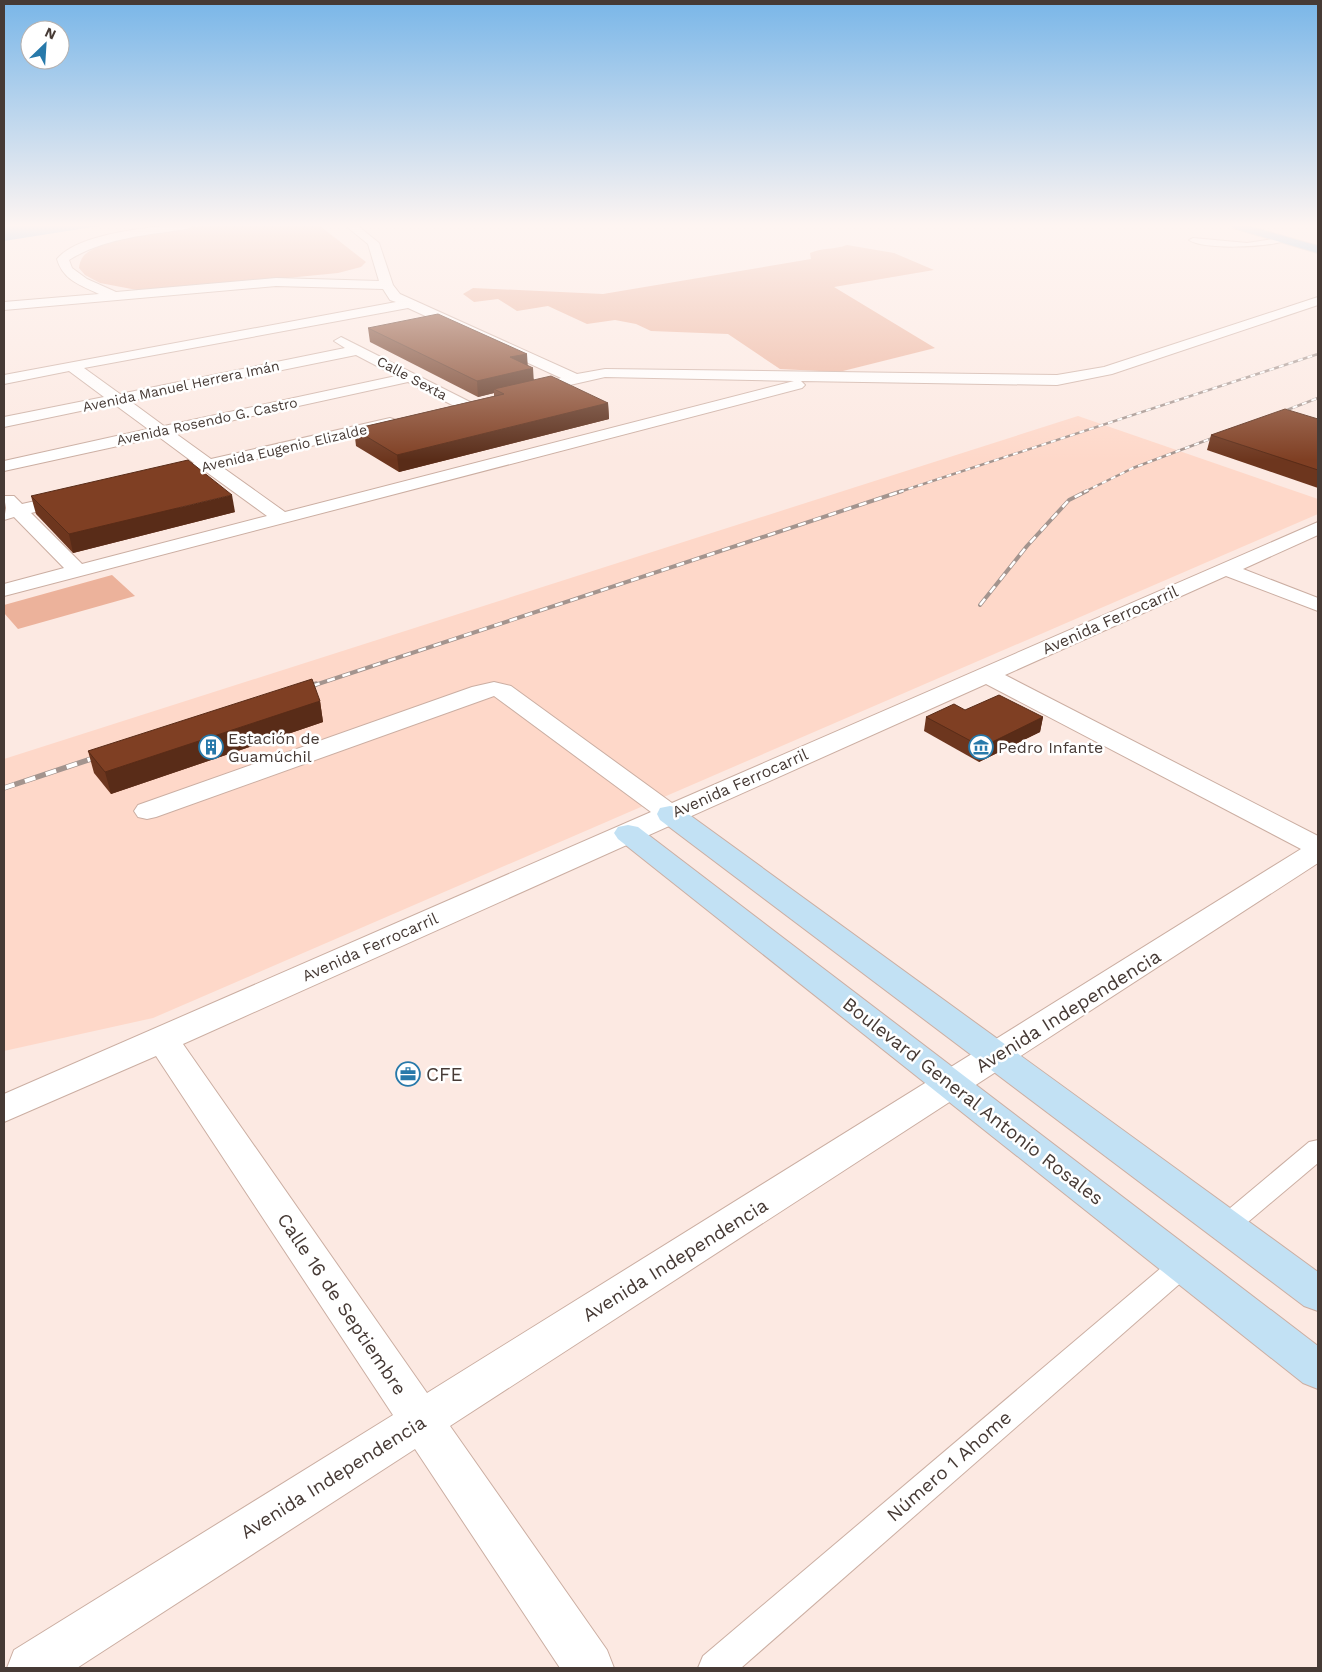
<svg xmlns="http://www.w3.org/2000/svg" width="1322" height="1672" font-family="'Work Sans',sans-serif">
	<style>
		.built { fill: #fed8c9 }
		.green { fill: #ecb29b }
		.water { fill: #74b9e8 }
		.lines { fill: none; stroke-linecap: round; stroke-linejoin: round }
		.lane-casing { stroke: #cbaea2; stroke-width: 2 }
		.street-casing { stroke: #cbaea2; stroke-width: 2 }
		.secondary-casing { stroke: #cbaea2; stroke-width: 2 }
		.primary-casing { stroke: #cfccca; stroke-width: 2 }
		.lane { fill: #fff; fill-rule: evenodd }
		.street { fill: #fff; fill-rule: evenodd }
		.secondary { fill: #c2e1f4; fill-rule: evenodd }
		.primary { fill: #85c3e8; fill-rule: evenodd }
		.rail-far2-casing { stroke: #a3948e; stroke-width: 2.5 }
		.rail-far1-casing { stroke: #a3948e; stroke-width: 4 }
		.rail-casing { stroke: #a3948e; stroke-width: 5.5 }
		.rail-far2 { stroke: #fff; stroke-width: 2; stroke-dasharray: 5; stroke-linecap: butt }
		.rail-far1 { stroke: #fff; stroke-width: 2.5; stroke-dasharray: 8; stroke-linecap: butt }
		.rail { stroke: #fff; stroke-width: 4; stroke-dasharray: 11; stroke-linecap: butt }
		.wall { fill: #6d361e }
		.shaded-wall { fill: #592c18 }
		.building { fill: #7f3f23; stroke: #592c18 }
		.labels { text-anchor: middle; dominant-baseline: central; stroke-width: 5; stroke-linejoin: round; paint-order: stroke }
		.far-street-label { font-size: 14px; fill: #463a35; stroke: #fff }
		.street-label { font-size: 16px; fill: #463a35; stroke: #fff }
		.poi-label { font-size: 16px; fill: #463a35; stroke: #fff; text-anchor: start }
		.near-street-label { font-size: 19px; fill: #463a35; stroke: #fff }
		.near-poi-label { font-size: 19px; fill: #463a35; stroke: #fff; text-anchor: start }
	</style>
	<rect width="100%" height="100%" fill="#fce9e2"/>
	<polygon class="built" points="1078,416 1318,499 1318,514 153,1018 4,1051 4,759"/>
	<g class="green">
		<path d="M 205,226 L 320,226 L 366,262 L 361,267 L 338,273 L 195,287 L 137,290 L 100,283 L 85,275 L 79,268 C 80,261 82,256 88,252 C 117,234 171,229 205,226 Z"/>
		<path d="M 847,245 L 894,253 L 934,270 L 834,287 L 935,348 L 839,372 L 780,369 L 728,334 L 651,331 L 636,324 L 615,320 L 587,324 L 548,306 L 517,311 L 498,299 L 474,302 L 463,294 L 473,288 L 603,294 L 811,259 L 810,253 C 823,247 834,250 847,245 Z"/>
		<polygon points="112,575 135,596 18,629 4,613 4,605"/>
	</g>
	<polygon class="water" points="4,226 99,226 4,241"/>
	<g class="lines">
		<g class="lane-casing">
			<g id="lane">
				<path d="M 1275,236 L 1281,236 L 1281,242 C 1263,247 1204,250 1189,240 L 1193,238 L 1247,243 L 1274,239 Z"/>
				<polygon points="1318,1140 1318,1163 1235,1233 1226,1237 1217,1233 1213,1226 1217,1219 1309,1142"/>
				<polygon points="1183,1254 1192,1257 1196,1265 1192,1273 741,1668 698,1668 703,1656 1174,1257"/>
			</g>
		</g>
		<g class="street-casing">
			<g id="street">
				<path d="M 164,226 L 192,226 L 187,229 C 147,235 104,238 69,260 L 72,268 L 87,279 L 116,292 L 276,278 L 379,281 L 368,244 L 346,226 L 358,226 L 379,243 L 393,285 L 400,294 L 577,374 L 605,369 L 1057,375 L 1104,367 L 1318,297 L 1318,305 L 1112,374 L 1057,385 L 801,381 L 805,385 L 802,388 L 4,596 L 4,584 L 64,568 L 14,517 L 4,520 L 6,508 L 4,496 L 14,496 L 22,504 L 71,493 L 77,494 L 80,498 L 77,502 L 31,513 L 82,564 L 267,516 L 205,471 L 161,481 L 155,480 L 152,476 L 155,472 L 194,463 L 159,437 L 4,471 L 4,461 L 148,429 L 114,404 L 4,427 L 4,417 L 104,397 L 69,371 L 4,384 L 4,375 L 396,302 L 390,300 L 383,289 L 276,286 L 4,310 L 4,302 L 99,294 C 80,285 63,280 57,259 C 76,236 135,229 164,226 ZM 408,308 L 561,378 L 521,387 L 518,390 L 521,393 L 526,395 L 605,377 L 794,381 L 285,512 L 222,467 L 396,426 L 398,423 L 396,420 L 390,418 L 211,459 L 175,433 L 408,382 L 458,408 L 464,410 L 472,405 L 470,402 L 341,337 L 334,341 L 345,348 L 120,394 L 84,368 ZM 356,355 L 396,376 L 164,426 L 130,401 Z"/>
				<path d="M 1318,522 L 1318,535 L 1243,569 L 1318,598 L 1318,611 L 1226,576 L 1005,675 L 1318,836 L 1318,863 L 450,1426 L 607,1650 L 614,1668 L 560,1668 L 415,1449 L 77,1668 L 7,1668 L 14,1650 L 393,1415 L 156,1056 L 4,1122 L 4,1094 L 651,812 L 494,696 L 156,817 L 147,819 L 138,817 L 134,811 L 138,805 L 472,687 L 494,682 L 511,686 L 672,803 ZM 986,684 L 1301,849 L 427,1393 L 183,1044 Z"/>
			</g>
		</g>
		<g class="secondary-casing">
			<g id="secondary">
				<polygon points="670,806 680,808 1318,1272 1318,1311 1304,1306 660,820 657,814 660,808"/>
				<polygon points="628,825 638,827 1318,1346 1318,1389 1303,1383 618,839 614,833 618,827"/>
			</g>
		</g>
		<g class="primary-casing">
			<polygon id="primary" points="1232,226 1248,226 1318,246 1318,253 1233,228"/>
		</g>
		<use href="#lane" class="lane"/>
		<use href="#street" class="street"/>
		<use href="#secondary" class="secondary"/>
		<use href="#primary" class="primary"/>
		<g class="rail-far2-casing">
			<g id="rail-far2">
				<polyline points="1274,415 1318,398"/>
				<polyline points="899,492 1318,354"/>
				<polyline points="1084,492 1133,468 1223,434"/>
			</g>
		</g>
		<g class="rail-far1-casing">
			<g id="rail-far1">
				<polyline points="980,605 1027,546 1069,500 1087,491"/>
				<polyline points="312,686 902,491"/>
			</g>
		</g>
		<g class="rail-casing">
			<g id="rail">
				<polyline points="302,689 316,684"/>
				<polyline points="4,788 103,755"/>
			</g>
		</g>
		<use href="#rail-far2" class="rail-far2"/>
		<use href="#rail-far1" class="rail-far1"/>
		<use href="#rail" class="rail"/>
	</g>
	<g class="wall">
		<polygon points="368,328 527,354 527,366 534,380 608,403 609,419 399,472 356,446 354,429 494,396 494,393 478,397 370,342"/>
		<polygon points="1318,419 1318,488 1207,450 1211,435"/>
		<polygon points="31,496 235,512 73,553 36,514"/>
		<polygon points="320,701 323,722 111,794 94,773 88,751"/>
		<polygon points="965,710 1043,717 1040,732 979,762 924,731 926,717"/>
	</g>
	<g class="shaded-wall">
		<polygon points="527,354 528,369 510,357"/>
		<polygon points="533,368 534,384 494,389 494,393 478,397 477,381"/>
		<polygon points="608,403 609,419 399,472 397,455"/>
		<polygon points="232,495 235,512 73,553 69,534"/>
		<polygon points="320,701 323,722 111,794 105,772"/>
		<polygon points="1043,717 1040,732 979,762 982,747"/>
	</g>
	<g class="building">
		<polygon points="438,314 527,354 510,357 533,368 477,381 368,328"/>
		<polygon points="551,376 608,403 397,455 354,429 504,394 494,389"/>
		<polygon points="1285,409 1318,419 1318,470 1211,435"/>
		<polygon points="188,460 232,495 69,534 31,496"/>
		<polygon points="312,679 320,701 105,772 88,751"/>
		<polygon points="999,695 1043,717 982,747 926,717 954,704 965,710"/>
	</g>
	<linearGradient id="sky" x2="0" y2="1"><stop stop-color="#79b6e8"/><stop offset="0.49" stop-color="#fef5f2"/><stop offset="1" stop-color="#fef5f2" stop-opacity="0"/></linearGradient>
	<rect width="1322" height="460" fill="url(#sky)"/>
	<defs>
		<g id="building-ring" transform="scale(1.25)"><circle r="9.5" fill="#fff" stroke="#2779aa" stroke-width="1.5"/><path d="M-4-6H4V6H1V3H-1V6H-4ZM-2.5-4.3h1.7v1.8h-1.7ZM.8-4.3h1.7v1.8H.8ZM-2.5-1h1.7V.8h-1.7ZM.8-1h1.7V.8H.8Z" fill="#2779aa"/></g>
		<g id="museum-ring" transform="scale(1.25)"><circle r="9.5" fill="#fff" stroke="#2779aa" stroke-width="1.5"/><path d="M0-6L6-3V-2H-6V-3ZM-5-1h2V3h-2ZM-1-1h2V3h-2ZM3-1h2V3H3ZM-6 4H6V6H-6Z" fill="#2779aa"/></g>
		<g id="office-ring" transform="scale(1.25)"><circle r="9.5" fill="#fff" stroke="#2779aa" stroke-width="1.5"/><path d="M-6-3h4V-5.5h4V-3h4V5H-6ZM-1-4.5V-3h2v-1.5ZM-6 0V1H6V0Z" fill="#2779aa"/></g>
	</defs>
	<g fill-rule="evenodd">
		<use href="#building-ring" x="211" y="747"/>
		<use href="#museum-ring" x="981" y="747"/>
		<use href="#office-ring" x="408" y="1074"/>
	</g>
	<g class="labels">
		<g class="far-street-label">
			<text transform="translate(412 378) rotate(28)">Calle Sexta</text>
			<text transform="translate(181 386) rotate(-12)">Avenida Manuel Herrera Imán</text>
			<text transform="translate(207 421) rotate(-12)">Avenida Rosendo G. Castro</text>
			<text transform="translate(284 448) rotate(-13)">Avenida Eugenio Elizalde</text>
		</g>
		<g class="street-label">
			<text transform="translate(1110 620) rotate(-24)">Avenida Ferrocarril</text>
			<text transform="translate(740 783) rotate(-24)">Avenida Ferrocarril</text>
			<text transform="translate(370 947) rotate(-24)">Avenida Ferrocarril</text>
		</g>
		<g class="poi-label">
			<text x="228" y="738">Estación de<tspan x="228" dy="18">Guamúchil</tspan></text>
			<text x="998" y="747">Pedro Infante</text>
		</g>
		<g class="near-street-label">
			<text transform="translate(1068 1011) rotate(-32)">Avenida Independencia</text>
			<text transform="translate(973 1101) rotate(38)">Boulevard General Antonio Rosales</text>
			<text transform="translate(675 1260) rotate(-32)">Avenida Independencia</text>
			<text transform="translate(342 1304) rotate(56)">Calle 16 de Septiembre</text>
			<text transform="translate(949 1466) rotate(-41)">Número 1 Ahome</text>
			<text transform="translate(333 1477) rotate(-32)">Avenida Independencia</text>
		</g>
		<g class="near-poi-label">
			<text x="426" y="1074">CFE</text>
		</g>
	</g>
	<rect width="1322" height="1672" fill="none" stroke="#463a35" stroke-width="10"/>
	<g transform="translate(45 45) rotate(25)"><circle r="24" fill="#ffffff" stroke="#b5b0ae"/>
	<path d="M0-4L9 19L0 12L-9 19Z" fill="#2779aa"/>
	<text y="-8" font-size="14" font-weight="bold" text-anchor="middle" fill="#463a35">N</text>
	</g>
</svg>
